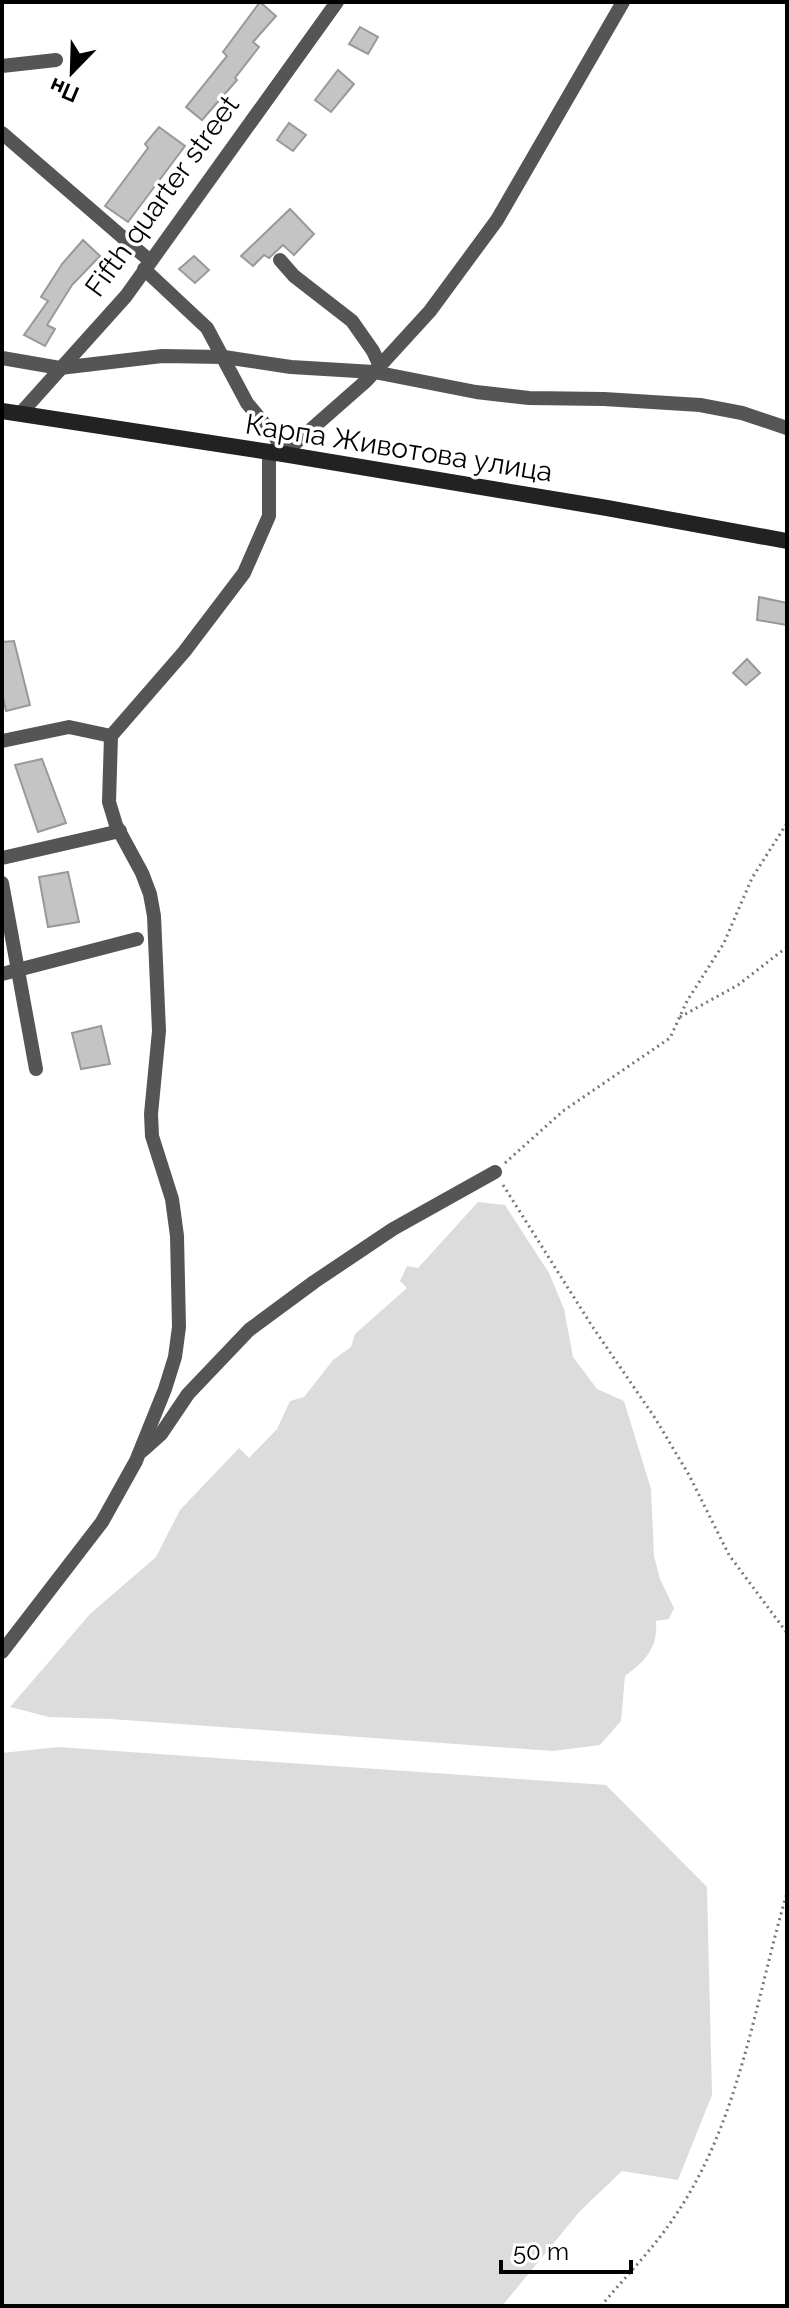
<svg xmlns="http://www.w3.org/2000/svg" width="789" height="2308" font-family="Raleway,sans-serif">
	<style>
		.green { fill: #dcdcdc }
		.building { fill: #c4c4c4; stroke: #999; stroke-width: 2 }
		.lines { fill: none; stroke-linecap: round; stroke-linejoin: round }
		.path { stroke: #777; stroke-width: 3; stroke-dasharray: 2 4; stroke-linecap: butt }
		.minor { stroke: #555; stroke-width: 14 }
		.secondary { stroke: #222; stroke-width: 16 }
		.labels { text-anchor: middle; dominant-baseline: central; stroke-width: 7; stroke-linejoin: round; paint-order: stroke }
		.street-label { font-size: 28px; fill: #000; stroke: #fff }
	</style>
	<rect width="100%" height="100%" fill="#fff"/>
	<g class="green">
		<path d="M 478,1202 L 505,1205 L 549,1273 L 564,1309 L 573,1357 L 597,1389 L 624,1401 L 651,1489 L 654,1556 L 660,1579 L 674,1608 L 669,1619 L 656,1621 C 658,1648 646,1660 625,1676 L 621,1721 L 600,1745 L 553,1751 L 111,1719 L 49,1717 L 10,1707 L 90,1614 L 156,1557 L 180,1510 L 239,1448 L 249,1458 L 277,1429 L 290,1401 L 304,1397 L 333,1360 L 351,1347 L 355,1334 L 407,1288 L 400,1281 L 407,1266 L 418,1268 Z"/>
		<polygon points="58,1747 606,1785 707,1887 712,2095 678,2180 622,2171 580,2211 502,2306 2,2306 2,1753"/>
	</g>
	<g class="building">
		<polygon points="260,2 276,16 253,42 259,47 235,78 237,80 202,120 186,107 227,56 223,52"/>
		<polygon points="360,27 378,37 368,54 349,44"/>
		<polygon points="338,70 354,84 331,112 315,100"/>
		<polygon points="289,123 306,135 293,151 277,140"/>
		<polygon points="159,127 185,146 128,222 105,206 148,148 145,144"/>
		<polygon points="290,209 314,234 294,255 283,245 269,258 264,255 253,266 241,256"/>
		<polygon points="83,240 100,256 72,285 47,325 55,329 45,346 24,335 48,301 41,297 62,264"/>
		<polygon points="194,256 209,270 195,283 179,269"/>
		<polygon points="759,597 787,603 787,625 757,620"/>
		<polygon points="14,641 30,705 6,711 2,693 2,642"/>
		<polygon points="747,659 760,673 746,685 733,673"/>
		<polygon points="42,759 66,823 38,832 15,765"/>
		<polygon points="68,872 79,922 48,927 39,877"/>
		<polygon points="101,1026 110,1064 81,1069 72,1033"/>
	</g>
	<g class="lines">
		<g class="path">
			<polyline points="680,1017 738,985 787,947"/>
			<polyline points="505,1163 563,1111 670,1038 687,1001 724,943 752,878 787,823"/>
			<polyline points="503,1185 592,1326 655,1418 689,1475 729,1555 787,1633"/>
			<path d="M 601,2306 C 626,2276 654,2248 675,2216 C 740,2121 755,2001 787,1893"/>
		</g>
		<g class="minor">
			<polyline points="2,66 56,60"/>
			<polyline points="2,133 149,260"/>
			<polyline points="280,260 294,276 352,321 373,351 380,366"/>
			<polyline points="144,269 207,328 247,403 276,438 283,454 366,381 430,311 497,220 623,2"/>
			<polyline points="2,358 60,368 162,356 224,357 291,367 374,372 476,392 529,398 604,399 700,405 742,413 787,428"/>
			<polyline points="20,414 126,296 337,2"/>
			<polyline points="2,741 69,727 111,736"/>
			<polyline points="2,858 120,831"/>
			<polyline points="2,883 36,1069"/>
			<polyline points="2,974 137,939"/>
			<polyline points="142,1451 161,1434 188,1394 249,1330 314,1282 393,1229 495,1172"/>
			<polyline points="2,1652 102,1522 136,1461 165,1389 175,1357 179,1327 177,1236 172,1199 152,1136 151,1114 159,1031 154,916 150,894 142,873 116,825 109,802 111,736 184,652 244,573 269,516 269,452"/>
		</g>
		<polyline class="secondary" points="2,411 283,454 607,508 787,541"/>
	</g>
	<g class="labels">
		<g class="street-label">
			<text transform="translate(162 196) rotate(-54)">Fifth quarter street</text>
			<text transform="translate(399 448) rotate(9)">Карпа Животова улица</text>
		</g>
	</g>
	<rect width="789" height="2308" fill="none" stroke="#000000" stroke-width="8"/>
	<g transform="translate(72 72) rotate(203)" stroke="#ffffff" stroke-width="6" paint-order="stroke">
	<path d="M0-6L14 30L0 20L-14 30Z" fill="#000000"/>
	<text y="-12" font-size="22" font-weight="bold" text-anchor="middle" fill="#000000">Пн</text>
	</g>
	<path d="M501 2260v12h130v-12" fill="none" stroke="#000000" stroke-width="4"/>
	<text x="513" y="2260" font-size="24" fill="#000000" stroke="#ffffff" stroke-width="6" paint-order="stroke">50 m</text>
</svg>
